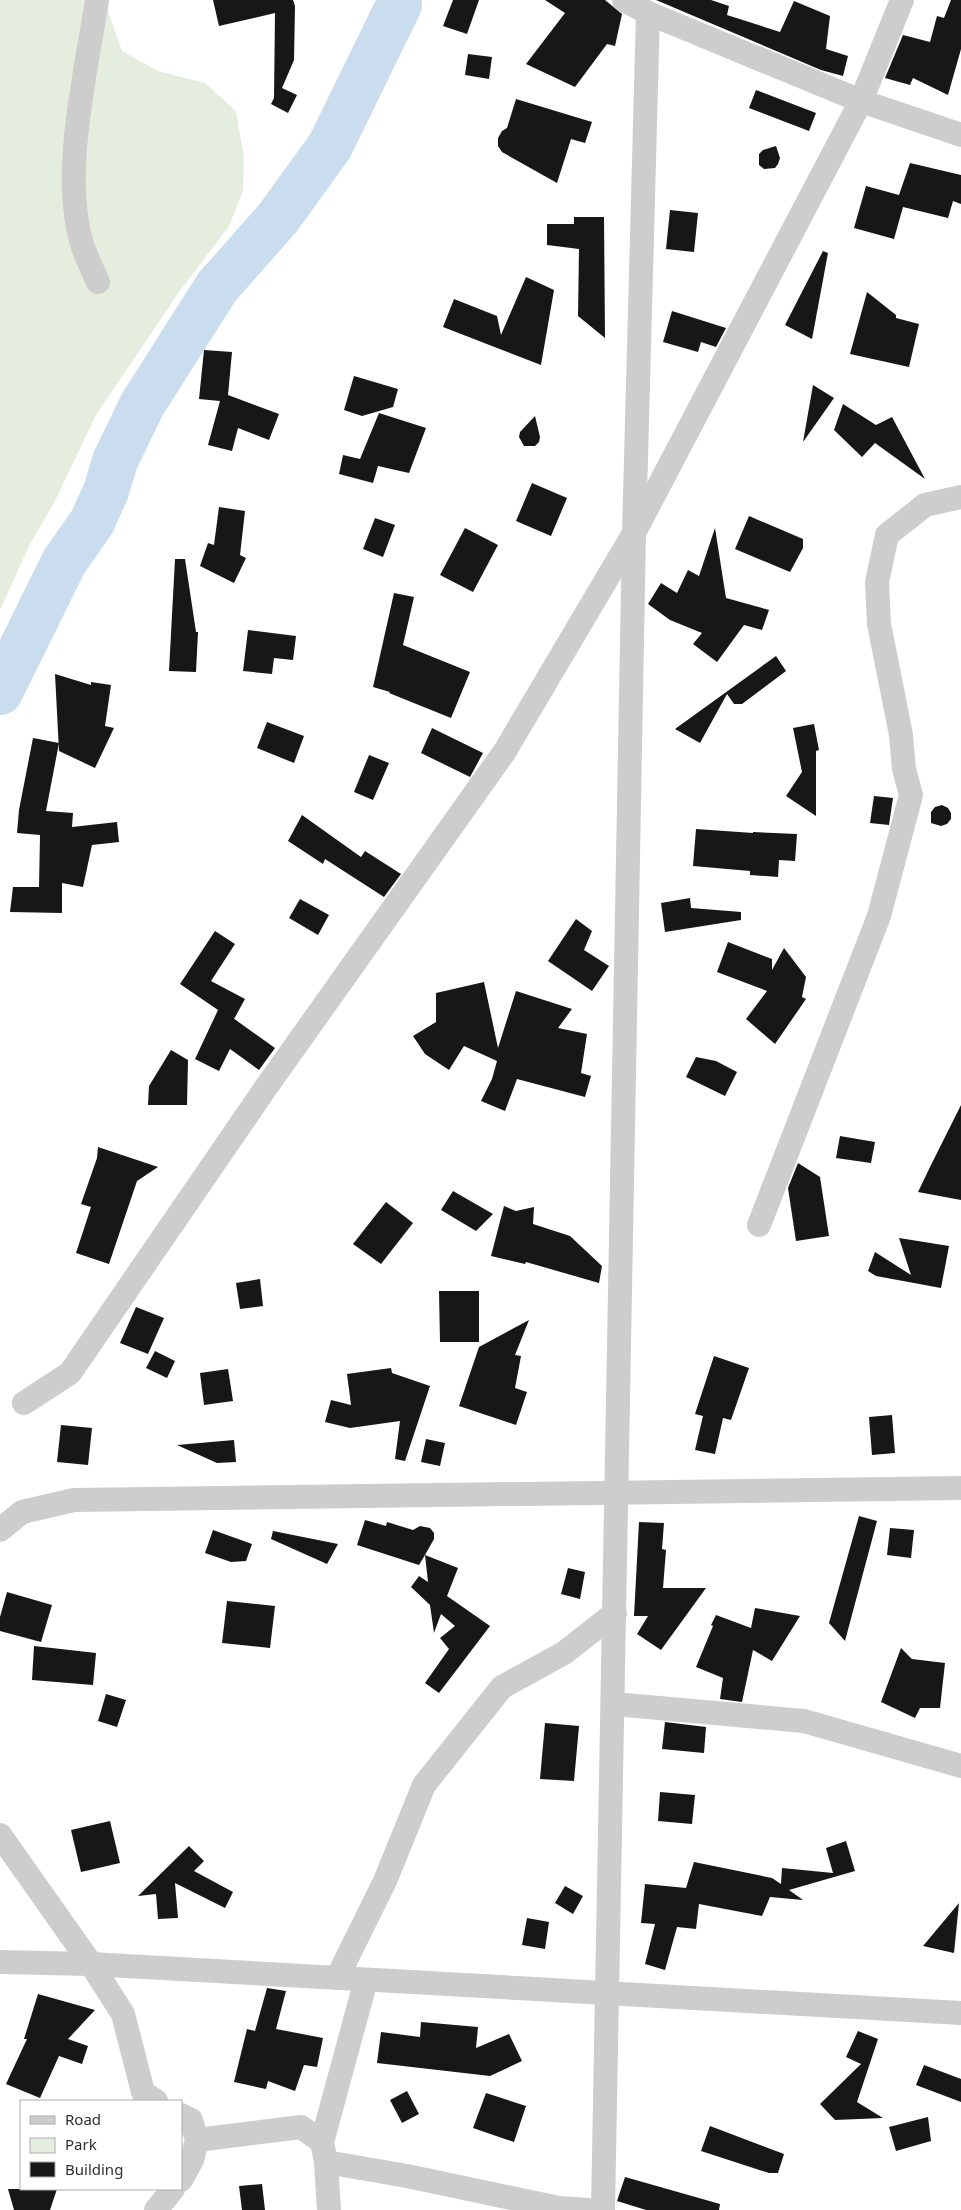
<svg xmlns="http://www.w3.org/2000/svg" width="961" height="2210" font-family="'Noto Sans',sans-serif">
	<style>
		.green { fill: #e5eede }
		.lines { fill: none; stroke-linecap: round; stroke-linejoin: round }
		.river { stroke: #c9ddef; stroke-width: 46 }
		.building { fill: #171717 }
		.minor { stroke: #cdcdcd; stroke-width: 24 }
	</style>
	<rect width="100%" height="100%" fill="#fff"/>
	<polygon class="green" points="0,0 104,0 122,51 158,71 205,83 236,111 244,157 243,191 229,226 179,292 96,415 54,503 30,544 0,610"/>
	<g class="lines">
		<polyline class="river" points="0,692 64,562 92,522 106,491 115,461 142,405 217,287 278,218 330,146 399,5 399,0"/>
	</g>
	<g class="building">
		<polygon points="213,0 293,0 295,6 294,60 282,88 297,95 288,113 271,104 274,98 275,13 219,26"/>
		<polygon points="453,0 479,0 467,34 443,26"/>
		<polygon points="545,0 605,0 622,14 615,46 607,44 575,87 526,64 565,13"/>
		<polygon points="656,0 711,0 729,6 727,15 780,32 794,1 830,16 826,49 848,56 843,76 821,70"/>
		<polygon points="951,0 961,0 961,49 948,95 913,78 910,85 885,78 903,35 930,42 937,16 944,18"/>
		<polygon points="468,54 492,57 489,79 465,75"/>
		<polygon points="756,90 816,113 809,131 749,108"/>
		<polygon points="516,99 592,122 585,143 571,139 557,183 502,152 498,146 498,138 502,131 507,128"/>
		<polygon points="776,146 780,158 778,164 775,168 764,169 759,165 759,154 763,150"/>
		<polygon points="910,163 961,175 961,204 953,201 948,218 903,207 894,239 854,228 866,186 899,195"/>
		<polygon points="670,210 698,213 694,252 666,249"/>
		<polygon points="574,217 604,217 605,338 578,316 579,249 547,245 547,224 574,224"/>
		<polygon points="823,251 828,253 812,339 785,325"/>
		<polygon points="526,277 554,290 541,365 443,327 454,299 497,316 501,335"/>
		<polygon points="867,292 896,315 896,318 919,324 909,367 850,354"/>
		<polygon points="672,311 726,328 716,347 701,342 698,352 663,342"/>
		<polygon points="204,350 232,352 228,395 279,414 269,440 238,428 232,451 208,445 220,401 199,399"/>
		<polygon points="354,376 398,389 393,407 362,416 344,410"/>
		<polygon points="813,385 834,398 803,442"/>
		<polygon points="843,404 876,425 892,417 925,479 875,443 862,457 834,430"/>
		<polygon points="379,413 426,428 409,473 378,466 373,483 339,474 343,455 360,459"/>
		<polygon points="535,416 540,437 539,442 535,446 524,446 519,437 520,432"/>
		<polygon points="532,483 567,498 551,536 516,521"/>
		<polygon points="219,507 245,511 240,555 246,558 234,583 200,566 208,543 214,545"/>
		<polygon points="749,516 803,539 803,548 790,572 735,549"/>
		<polygon points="375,518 395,525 383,557 363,549"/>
		<polygon points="465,528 498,545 473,592 440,575"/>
		<polygon points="715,528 726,598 769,610 762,630 744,625 717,662 693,644 702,633 670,620 648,604 661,583 677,593 688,570 699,576"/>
		<polygon points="175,559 185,559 196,632 198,632 196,672 169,671"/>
		<polygon points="394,593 414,597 403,645 470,672 451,718 389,693 390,692 373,687"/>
		<polygon points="248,630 296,636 293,660 274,658 272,674 243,671"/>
		<polygon points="776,656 786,671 742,704 734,704 727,694 700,743 675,729"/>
		<polygon points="55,674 91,685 91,682 111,685 105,726 114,728 95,768 59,751"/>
		<polygon points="267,722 304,736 294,763 257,748"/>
		<polygon points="814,724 819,750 816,751 816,816 786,796 802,772 793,728"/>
		<polygon points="432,728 483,753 470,777 421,753"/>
		<polygon points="33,738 59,743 46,811 73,813 72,827 117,822 119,842 92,845 83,887 62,883 62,913 10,912 13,887 39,887 40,835 17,833 19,810"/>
		<polygon points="369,755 389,763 373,800 354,792"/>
		<polygon points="874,796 893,798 889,825 870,823"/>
		<polygon points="942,805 948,808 951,813 951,819 947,824 941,826 931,823 931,812 935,807"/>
		<polygon points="302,815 361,857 365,851 401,874 384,897 325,859 323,864 288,841"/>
		<polygon points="696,829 753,833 753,832 797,834 795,861 779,860 778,877 750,875 750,871 693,866"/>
		<polygon points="690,898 691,908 741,912 741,920 665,932 661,903"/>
		<polygon points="300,899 329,915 318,935 289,918"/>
		<polygon points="576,919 592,931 584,950 609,966 592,991 548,961"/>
		<polygon points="215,931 235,944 211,981 245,999 234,1019 233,1018 275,1048 259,1070 230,1049 219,1071 195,1059 218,1010 180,984"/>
		<polygon points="728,942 772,959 772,970 784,948 806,977 802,997 806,999 775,1044 746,1019 767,991 717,972"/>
		<polygon points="484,982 498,1048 516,991 572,1009 558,1028 587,1034 581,1073 591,1076 585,1097 517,1079 505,1111 481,1101 492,1079 497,1061 464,1046 449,1070 425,1054 413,1036 436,1022 436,993"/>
		<polygon points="171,1050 188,1060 187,1105 148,1105 149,1086"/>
		<polygon points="696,1057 716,1061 737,1072 725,1096 686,1077"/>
		<polygon points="961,1105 961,1200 918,1192 931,1165"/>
		<polygon points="840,1136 875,1142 871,1163 836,1158"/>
		<polygon points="98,1147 158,1167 137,1181 109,1264 76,1253 91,1207 81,1204 97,1158"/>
		<polygon points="798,1163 820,1177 829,1236 796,1241 788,1188"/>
		<polygon points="453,1191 493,1214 476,1231 441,1210"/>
		<polygon points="386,1202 413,1223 381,1264 353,1244"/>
		<polygon points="504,1206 516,1211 534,1207 533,1224 570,1236 602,1266 599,1283 526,1262 525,1264 491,1256"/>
		<polygon points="899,1238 949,1246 941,1288 876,1276 868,1271 875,1252 911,1275"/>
		<polygon points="260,1279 263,1306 240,1309 236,1283"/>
		<polygon points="439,1291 479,1291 479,1342 440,1342"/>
		<polygon points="136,1307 164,1318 148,1354 120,1343"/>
		<polygon points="529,1320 515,1355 521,1356 515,1388 527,1392 516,1425 459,1406 479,1347"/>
		<polygon points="155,1351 175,1361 167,1378 146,1368"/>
		<polygon points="714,1356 749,1368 731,1420 723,1418 715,1454 695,1450 703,1416 695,1414"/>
		<polygon points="391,1368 392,1373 430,1386 405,1461 395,1459 400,1421 350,1428 325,1422 331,1400 351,1405 347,1374"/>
		<polygon points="228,1369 233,1401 204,1405 200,1373"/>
		<polygon points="892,1415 895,1453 872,1455 869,1417"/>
		<polygon points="61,1425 92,1428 88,1465 57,1462"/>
		<polygon points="426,1439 445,1443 440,1466 421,1462"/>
		<polygon points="234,1440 236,1462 217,1463 177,1445"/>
		<polygon points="859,1516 877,1521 845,1641 829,1623"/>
		<polygon points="365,1520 386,1526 387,1522 413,1530 420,1526 430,1528 434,1533 434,1539 425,1555 458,1568 447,1596 490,1626 439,1693 425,1683 449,1649 440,1638 455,1626 441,1614 434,1633 430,1605 411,1587 419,1576 428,1582 425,1555 419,1565 357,1545"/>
		<polygon points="639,1522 664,1523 662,1549 666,1550 663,1588 706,1588 661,1650 637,1634 648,1616 634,1616"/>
		<polygon points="890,1528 914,1530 911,1558 887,1555"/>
		<polygon points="213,1530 252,1544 246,1561 231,1562 205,1553"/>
		<polygon points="273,1531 338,1544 327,1564 271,1539"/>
		<polygon points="568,1568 585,1572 580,1599 561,1594"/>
		<polygon points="7,1592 52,1605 41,1642 0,1631 0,1617"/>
		<polygon points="227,1601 275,1606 270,1648 222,1643"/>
		<polygon points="755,1608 800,1616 772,1661 753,1650 742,1702 720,1699 723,1678 696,1667 713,1626 711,1625 716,1615 751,1628"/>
		<polygon points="34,1646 96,1653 93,1685 32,1680"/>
		<polygon points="901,1648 912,1659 945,1663 940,1708 920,1708 915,1718 881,1702"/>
		<polygon points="106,1694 126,1700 117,1727 98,1721"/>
		<polygon points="665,1722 706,1727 704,1753 662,1749"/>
		<polygon points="545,1723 579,1726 574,1781 540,1779"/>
		<polygon points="660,1792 695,1795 692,1824 658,1821"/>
		<polygon points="110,1821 120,1863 81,1872 71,1830"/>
		<polygon points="846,1841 855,1871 789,1890 803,1900 770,1897 762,1916 699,1904 696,1929 677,1927 665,1970 645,1964 655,1924 641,1923 645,1884 686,1888 694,1862 772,1878 781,1884 782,1868 833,1873 826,1848"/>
		<polygon points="189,1846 204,1861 194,1871 233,1892 225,1908 175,1883 178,1918 158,1919 156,1894 138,1896"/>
		<polygon points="565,1886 583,1896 573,1914 555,1903"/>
		<polygon points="959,1903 954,1953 923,1946"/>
		<polygon points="527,1918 549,1922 545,1949 522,1945"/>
		<polygon points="267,1988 286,1991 276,2029 323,2038 317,2067 304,2065 295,2091 268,2081 266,2089 234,2082 247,2029 255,2031"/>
		<polygon points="38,1994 95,2010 68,2039 88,2046 82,2064 59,2056 40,2098 6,2084 27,2039 24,2039"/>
		<polygon points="421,2022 478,2027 476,2048 509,2034 522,2061 490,2076 377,2063 381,2032 420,2037"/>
		<polygon points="858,2031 878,2039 857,2102 883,2118 835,2120 820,2104 861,2064 846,2057"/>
		<polygon points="924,2065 961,2079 961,2102 916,2085"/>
		<polygon points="407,2091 419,2114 402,2123 390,2100"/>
		<polygon points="486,2093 526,2106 514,2142 473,2128"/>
		<polygon points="928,2117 931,2141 896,2151 889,2127"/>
		<polygon points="710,2126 784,2154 778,2173 769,2173 701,2151"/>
		<polygon points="625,2177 720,2204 719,2210 646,2210 617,2201"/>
		<polygon points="262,2184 265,2210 242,2210 239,2186"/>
		<polygon points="8,2189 57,2189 50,2210 14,2210"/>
	</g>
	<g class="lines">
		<g class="minor">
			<path d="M 97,0 C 86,72 60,178 83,247 C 87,259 93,271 98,282"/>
			<polyline points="624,0 648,13 861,101 961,135"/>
			<polyline points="759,1225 879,916 911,795 904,769 901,735 879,624 877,582 887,535 925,505 961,497"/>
			<polyline points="24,1403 70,1373 267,1086 505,751 634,533 861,101 902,0"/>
			<polyline points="0,1530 22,1512 74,1500 961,1488"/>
			<polyline points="614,1704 804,1721 961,1766"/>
			<polyline points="0,1835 91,1964 123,2014 143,2092 156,2101"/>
			<polyline points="0,1962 91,1964 961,2013"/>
			<polyline points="337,1978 385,1881 424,1785 502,1687 564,1653 615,1613"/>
			<polyline points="181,2115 191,2120 197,2140 192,2160 181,2180"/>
			<polyline points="197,2140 301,2127 322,2142"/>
			<polyline points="326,2162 407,2176 559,2208 589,2210"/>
			<polyline points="156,2210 173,2189"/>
			<polyline points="329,2210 326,2162 322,2142 366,1980"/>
			<polyline points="603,2210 634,533 648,13"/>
		</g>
	</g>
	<rect x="20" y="2100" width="162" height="90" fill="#ffffff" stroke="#acacac"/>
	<rect x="30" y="2116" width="25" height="8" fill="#cdcdcd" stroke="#acacac"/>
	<text x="65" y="2125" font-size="15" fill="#303030">Road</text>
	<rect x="30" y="2138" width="25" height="15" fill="#e5eede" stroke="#acacac"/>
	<text x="65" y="2150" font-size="15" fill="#303030">Park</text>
	<rect x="30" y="2162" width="25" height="15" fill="#171717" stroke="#acacac"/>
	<text x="65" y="2175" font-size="15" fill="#303030">Building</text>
</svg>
